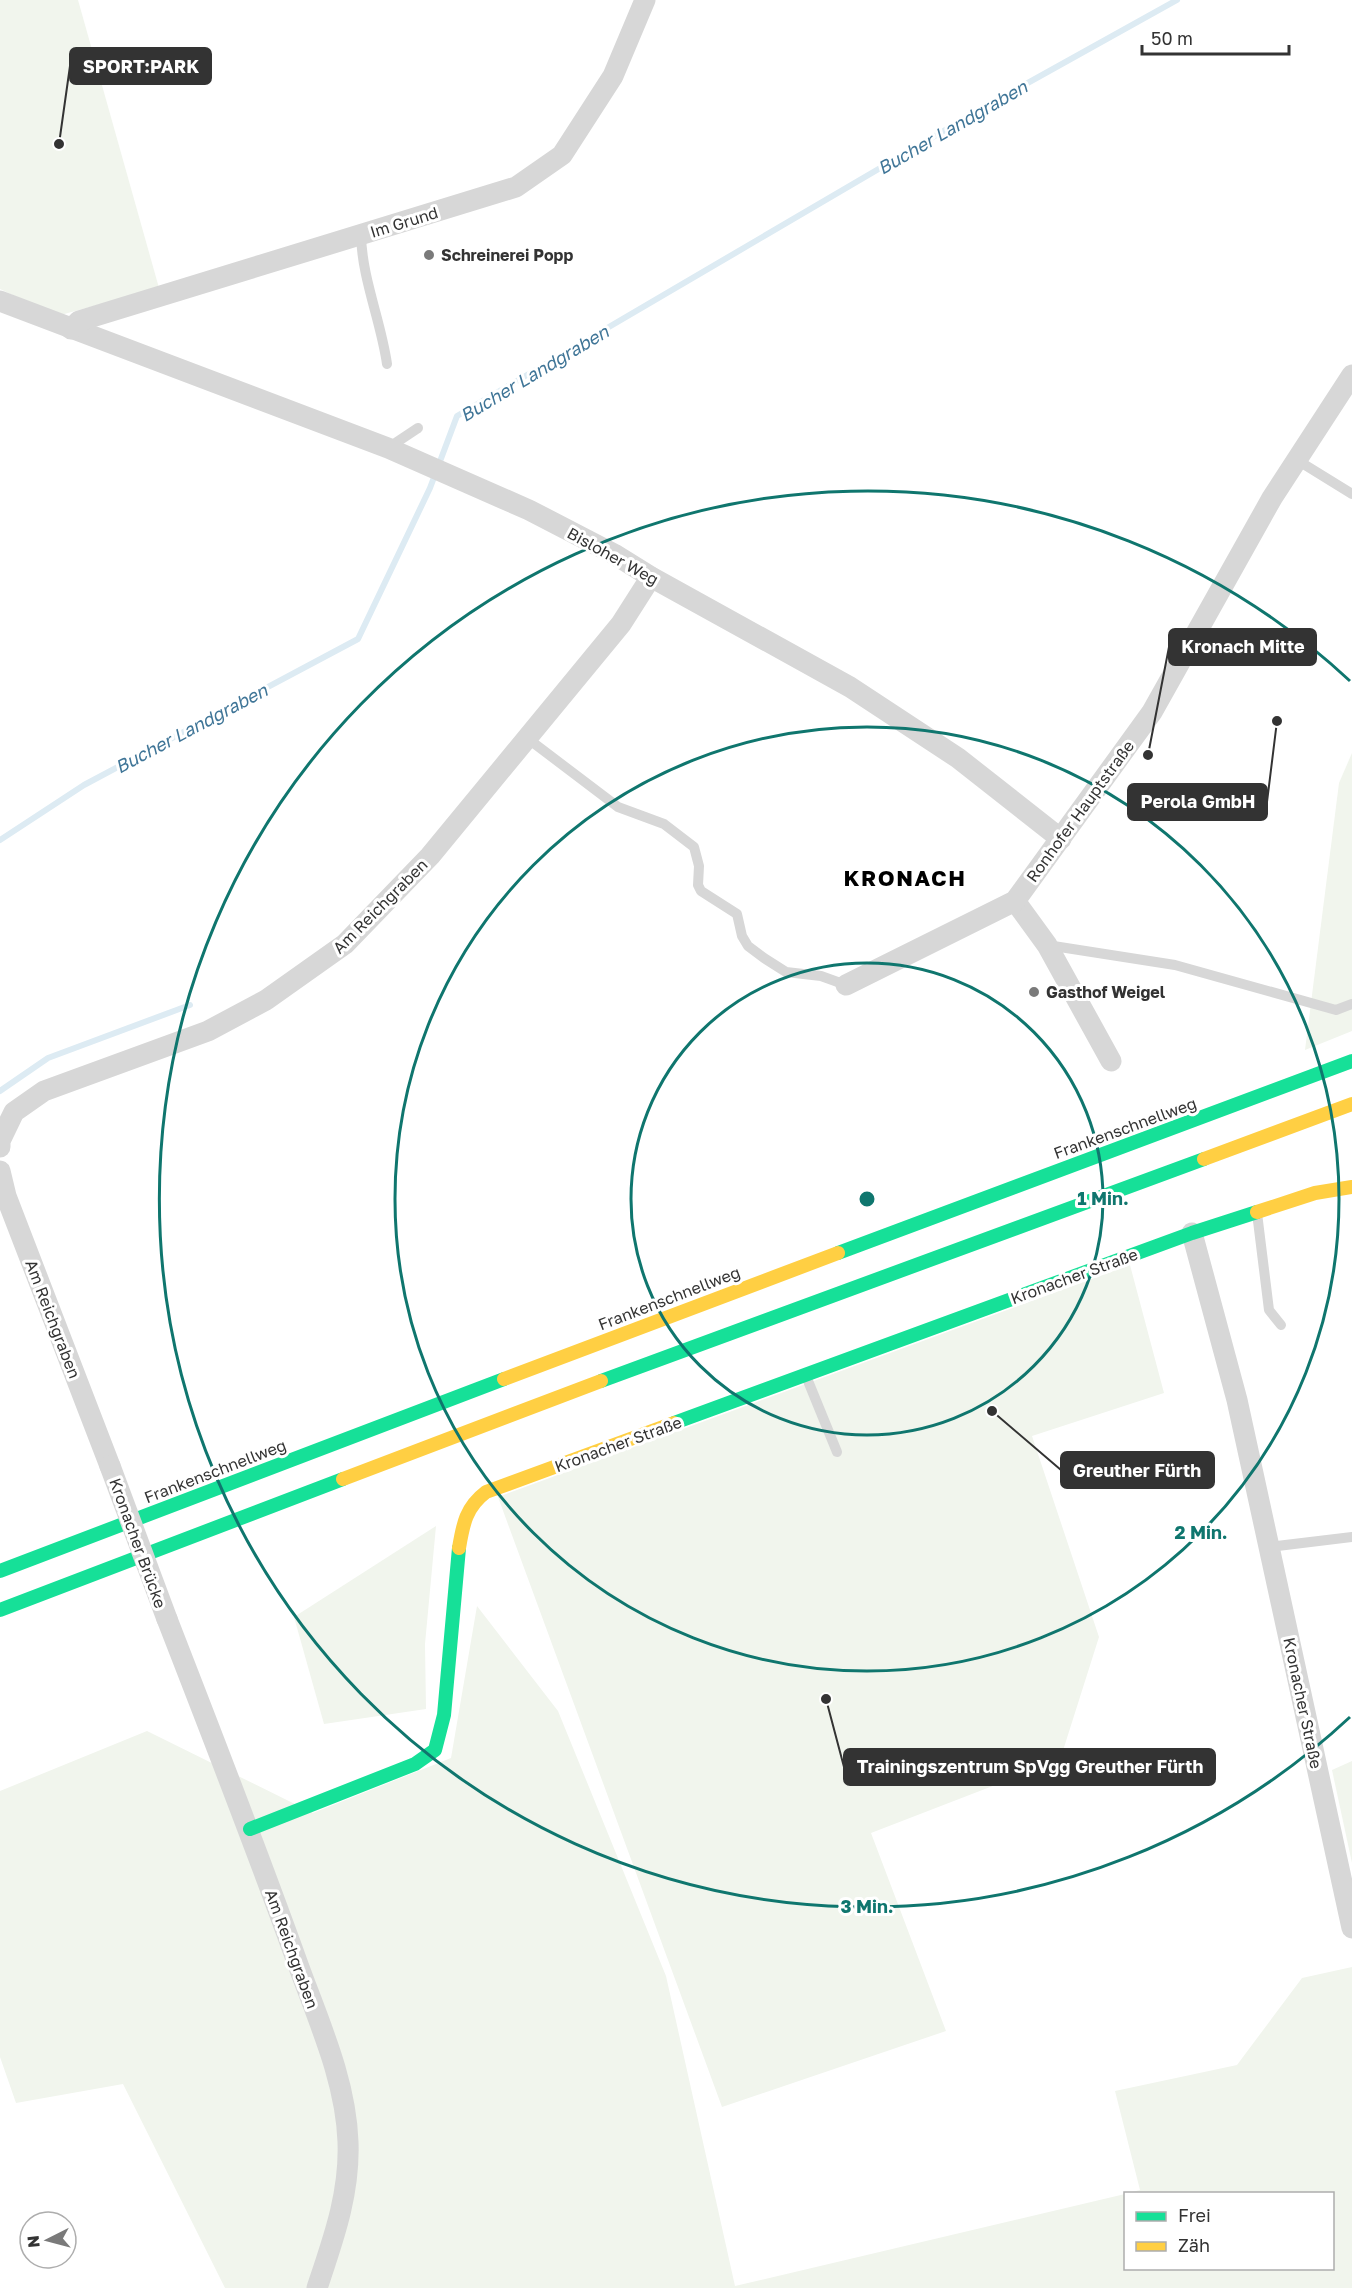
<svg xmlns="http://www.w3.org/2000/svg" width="1352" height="2288" font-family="'Golos Text',sans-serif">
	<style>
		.green { fill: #f1f5ed }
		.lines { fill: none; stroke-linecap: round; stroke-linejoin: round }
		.stream { stroke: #ddebf3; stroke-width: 6 }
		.lane { stroke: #d7d7d7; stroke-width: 10 }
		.street { stroke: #d7d7d7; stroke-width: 21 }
		.fast { stroke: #16e098; stroke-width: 14 }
		.slow { stroke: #ffcf43; stroke-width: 14 }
		.street-bridge { stroke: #d7d7d7; stroke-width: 21 }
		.ring { fill: none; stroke: #0f766e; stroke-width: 3 }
		.poi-dot { fill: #7a7a7a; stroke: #fff; stroke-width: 2 }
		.labels { text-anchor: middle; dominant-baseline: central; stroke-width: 6; stroke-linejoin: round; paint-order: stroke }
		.street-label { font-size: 16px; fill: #333; stroke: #fff }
		.poi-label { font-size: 16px; font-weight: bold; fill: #333; stroke: #fff; text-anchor: start }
		.water-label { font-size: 18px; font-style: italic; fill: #3f7597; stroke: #fff }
		.district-label { font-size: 22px; font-weight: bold; letter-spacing: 1.5px; fill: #000; stroke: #fff }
		.centre { fill: #0f766e; stroke: #fff; stroke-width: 3 }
		.ring-label { font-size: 18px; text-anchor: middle; font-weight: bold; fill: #0f766e; stroke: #fff; stroke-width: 6; stroke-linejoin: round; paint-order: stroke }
		.leader { fill: none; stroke: #333; stroke-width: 2 }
		.callout-dot { fill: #333; stroke: #fff; stroke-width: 2 }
		.callout { fill: #333; stroke: #333; stroke-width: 2 }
		.callout-label { font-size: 18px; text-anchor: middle; font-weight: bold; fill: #fff }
	</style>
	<rect width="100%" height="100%" fill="#fff"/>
	<g class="green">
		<polygon points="0,0 78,0 159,288 57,316 0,289"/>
		<polygon points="1352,753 1352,1031 1305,1050 1339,783"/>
		<polygon points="1130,1265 1164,1393 1032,1436 1099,1637 1060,1760 871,1833 946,2031 722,2107 498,1497"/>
		<polygon points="436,1526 425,1644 426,1709 324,1724 294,1617"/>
		<polygon points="477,1606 558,1711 666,1976 735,2286 1125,2194 1126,2268 1332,2268 1332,2194 1128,2193 1140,2190 1115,2091 1237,2065 1302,1978 1352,1967 1352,2288 225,2288 123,2084 16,2103 0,2057 0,1791 147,1731 313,1813 451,1758"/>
		<polygon points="1352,1761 1352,1863 1332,1770"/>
	</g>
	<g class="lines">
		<g class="stream">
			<polyline points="0,840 84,785 358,639 430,488 457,416 981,109 1177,0"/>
			<polyline points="0,1091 48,1058 190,1005"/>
		</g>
		<g class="lane">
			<path d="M 361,235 C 362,279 381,321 387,364"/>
			<polyline points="388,448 418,428"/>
			<polyline points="1297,460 1352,494"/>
			<polyline points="527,738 618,807 664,824 694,847 699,866 698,885 701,891 737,914 742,936 748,946 764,958 786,972 821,976 846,985"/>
			<polyline points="1047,945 1175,965 1336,1010 1352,1004"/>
			<polyline points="1257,1213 1269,1310 1281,1325"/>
			<polyline points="806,1376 837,1452"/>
			<polyline points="1269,1547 1352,1537"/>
		</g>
		<g class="street">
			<polyline points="0,301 388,448 529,510 614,554 651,577 850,687 958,758 1061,839"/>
			<polyline points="71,329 79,321 516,187 562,155 613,76 645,0"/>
			<polyline points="1015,901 1047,945 1111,1061"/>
			<polyline points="846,985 1015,901 1152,712 1272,498 1352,375"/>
			<polyline points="0,1147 0,1141 14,1112 44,1091 208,1031 266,1000 345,944 430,856 621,624 651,577"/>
			<polyline points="0,1171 6,1196 110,1466"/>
			<polyline points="1192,1233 1237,1400 1352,1928"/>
			<path d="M 167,1619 C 211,1732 255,1845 296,1959 C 317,2018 346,2079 348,2142 C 350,2194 333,2240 317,2288"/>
		</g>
		<g class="fast">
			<polyline points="838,1253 1352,1061"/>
			<polyline points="601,1381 1204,1159"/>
			<polyline points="674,1423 1192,1233 1257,1212"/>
			<polyline points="0,1571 504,1379"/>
			<polyline points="0,1610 343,1479"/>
			<polyline points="250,1829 415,1764 435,1750 444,1715 459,1548"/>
		</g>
		<g class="slow">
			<polyline points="1204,1159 1352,1104"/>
			<polyline points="1257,1212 1315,1193 1352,1187"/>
			<polyline points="504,1379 838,1253"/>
			<polyline points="343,1479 601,1381"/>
			<path d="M 459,1548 C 463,1524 466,1507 486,1492 L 674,1423"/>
		</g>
		<polyline class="street-bridge" points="110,1466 167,1619"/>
	</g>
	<g class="ring">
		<circle cx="867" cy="1199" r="236"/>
		<circle cx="867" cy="1199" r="472"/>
		<path d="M1350 1717A708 708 0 1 1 1350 681"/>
	</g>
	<g class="poi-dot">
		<circle cx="429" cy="255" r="6"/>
		<circle cx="1034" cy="992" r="6"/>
	</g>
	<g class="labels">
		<g class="street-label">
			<text transform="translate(404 222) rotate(-17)">Im Grund</text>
			<text transform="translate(613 556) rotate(29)">Bisloher Weg</text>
			<text transform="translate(1080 811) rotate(-54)">Ronhofer Hauptstraße</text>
			<text transform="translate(380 906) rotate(-45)">Am Reichgraben</text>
			<text transform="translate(1125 1128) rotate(-20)">Frankenschnellweg</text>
			<text transform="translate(1074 1276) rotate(-20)">Kronacher Straße</text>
			<text transform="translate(669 1298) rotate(-21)">Frankenschnellweg</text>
			<text transform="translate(53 1319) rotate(69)">Am Reichgraben</text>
			<text transform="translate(618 1444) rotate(-20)">Kronacher Straße</text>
			<text transform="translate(215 1471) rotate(-21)">Frankenschnellweg</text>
			<text transform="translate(138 1543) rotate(70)">Kronacher Brücke</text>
			<text transform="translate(1303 1703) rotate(78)">Kronacher Straße</text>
			<text transform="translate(292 1949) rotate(70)">Am Reichgraben</text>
		</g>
		<g class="poi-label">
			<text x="441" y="255">Schreinerei Popp</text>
			<text x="1046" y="992">Gasthof Weigel</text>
		</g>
		<g class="water-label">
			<text transform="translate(952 127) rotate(-30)">Bucher Landgraben</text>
			<text transform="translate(534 373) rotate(-31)">Bucher Landgraben</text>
			<text transform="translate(191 728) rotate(-28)">Bucher Landgraben</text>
		</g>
		<g class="district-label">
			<text x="905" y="877">KRONACH</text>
		</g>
	</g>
	<circle cx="867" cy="1199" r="9" class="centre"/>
	<g class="ring-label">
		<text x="1103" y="1205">1 Min.</text>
		<text x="1201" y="1539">2 Min.</text>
		<text x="867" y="1913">3 Min.</text>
	</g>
	<path class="leader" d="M59 144L70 66M1148 755L1169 647M1277 721L1267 802M992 1411L1061 1470M826 1699L844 1767"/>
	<g class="callout-dot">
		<circle cx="59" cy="144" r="6"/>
		<circle cx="1148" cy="755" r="6"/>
		<circle cx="1277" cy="721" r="6"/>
		<circle cx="992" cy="1411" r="6"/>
		<circle cx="826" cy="1699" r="6"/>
	</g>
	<g class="callout">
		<rect x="70" y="48" width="141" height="36" rx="6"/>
		<rect x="1169" y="629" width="147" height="36" rx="6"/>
		<rect x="1128" y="784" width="139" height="36" rx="6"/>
		<rect x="1061" y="1452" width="153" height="36" rx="6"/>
		<rect x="844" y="1749" width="371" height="36" rx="6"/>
	</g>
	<g class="callout-label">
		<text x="141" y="73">SPORT:PARK</text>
		<text x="1243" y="653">Kronach Mitte</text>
		<text x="1198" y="808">Perola GmbH</text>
		<text x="1137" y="1477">Greuther Fürth</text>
		<text x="1030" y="1773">Trainingszentrum SpVgg Greuther Fürth</text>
	</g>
	<rect x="1124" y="2192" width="210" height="78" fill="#ffffff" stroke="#adadad" stroke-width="1.5"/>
	<rect x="1136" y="2212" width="30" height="9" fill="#16e098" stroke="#adadad" stroke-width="1.5"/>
	<text x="1178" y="2222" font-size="18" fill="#333333">Frei</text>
	<rect x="1136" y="2242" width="30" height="9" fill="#ffcf43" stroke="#adadad" stroke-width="1.5"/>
	<text x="1178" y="2252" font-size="18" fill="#333333">Zäh</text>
	<g transform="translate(48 2240) rotate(264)"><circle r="28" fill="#ffffff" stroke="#adadad" stroke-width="1.5"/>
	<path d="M0-4.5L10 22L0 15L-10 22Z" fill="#7a7a7a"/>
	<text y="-9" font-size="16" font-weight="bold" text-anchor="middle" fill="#333333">N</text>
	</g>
	<path d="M1142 45v9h147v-9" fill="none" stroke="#333333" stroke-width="3"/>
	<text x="1151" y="45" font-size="18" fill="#333333" stroke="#ffffff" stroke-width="4.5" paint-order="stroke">50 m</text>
</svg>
